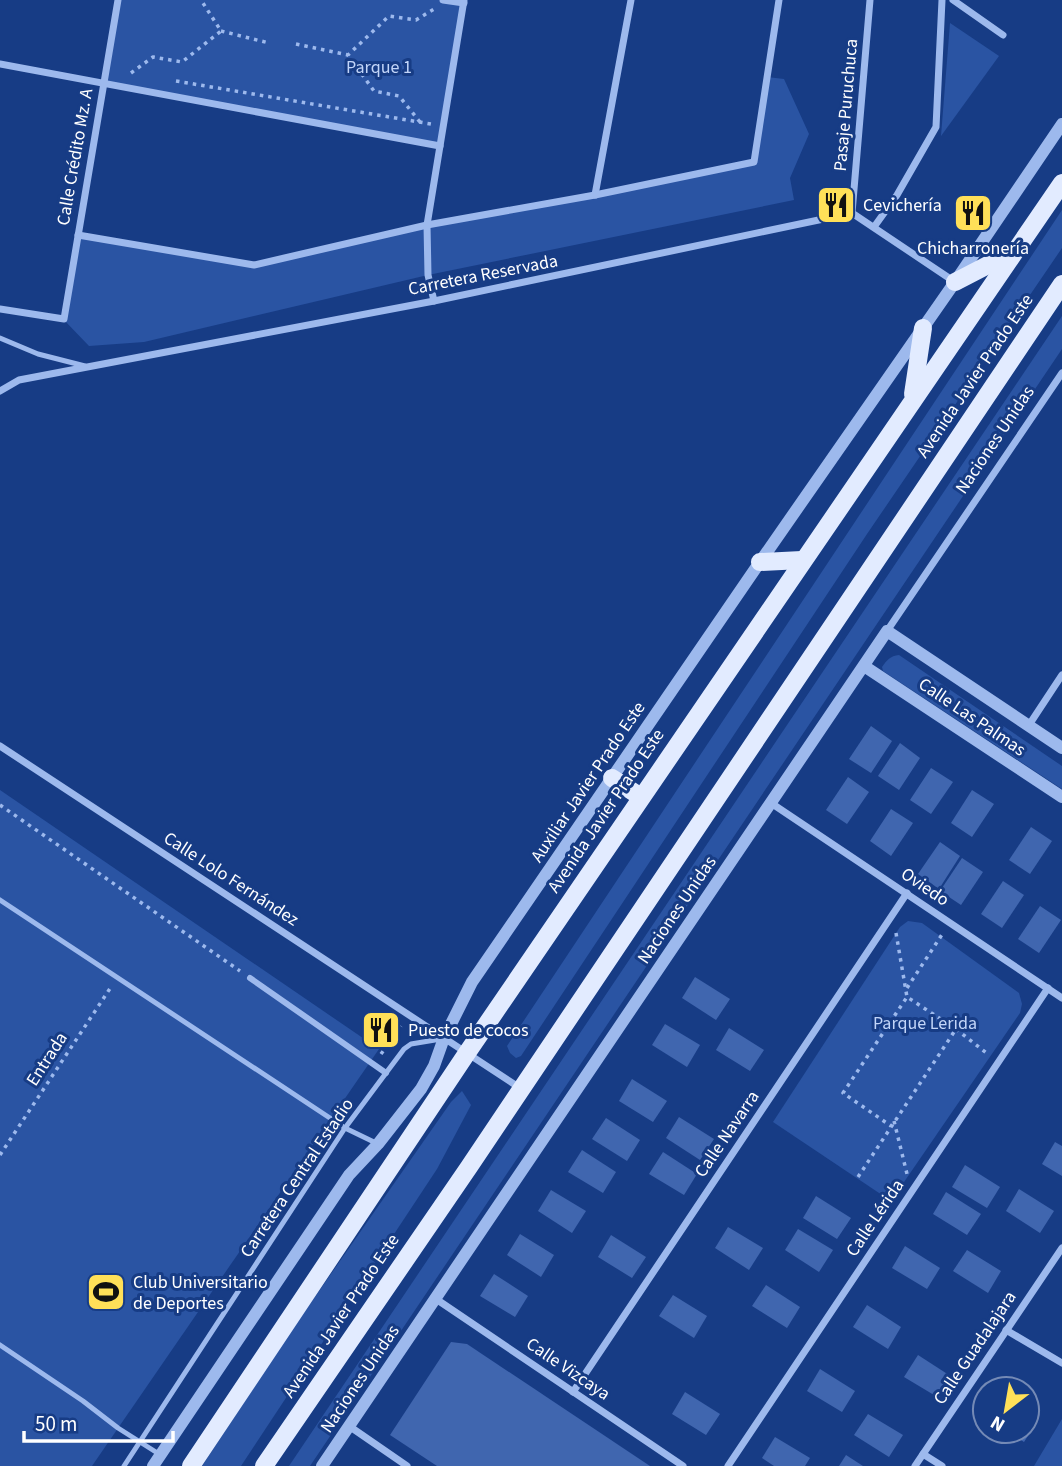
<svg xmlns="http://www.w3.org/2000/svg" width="1062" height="1466" font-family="'Source Sans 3',sans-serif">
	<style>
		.green { fill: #2a54a3 }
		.building { fill: #4066af }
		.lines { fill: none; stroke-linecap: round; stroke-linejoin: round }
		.path { stroke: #9db9ed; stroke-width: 3.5; stroke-dasharray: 3.5 5; stroke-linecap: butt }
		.service { stroke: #9db9ed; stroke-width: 5 }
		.pedestrian { stroke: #9db9ed; stroke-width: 6 }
		.minor { stroke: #9db9ed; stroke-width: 7 }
		.tertiary { stroke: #9db9ed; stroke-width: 12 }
		.primary { stroke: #e2ebff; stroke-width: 18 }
		.labels { text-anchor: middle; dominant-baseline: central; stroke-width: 6; stroke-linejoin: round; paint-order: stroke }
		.park-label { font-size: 18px; fill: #c2d5f9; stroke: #173c85 }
		.street-label { font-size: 18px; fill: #fff; stroke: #173c85 }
		.poi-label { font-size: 18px; fill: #fff; stroke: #173c85; text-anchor: start }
	</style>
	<rect width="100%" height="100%" fill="#173c85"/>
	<g class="green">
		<polygon points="118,0 443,0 464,3 440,146 104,83"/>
		<polygon points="950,23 999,56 941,136"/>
		<polygon points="767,77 784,79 809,134 790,178 794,200 428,275 144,342 89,346 64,320 78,235 254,265 427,225 752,161"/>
		<polygon points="1062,210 1062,248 867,534 521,1056 516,1058 510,1053 507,1046"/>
		<polygon points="1062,316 1062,349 310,1466 289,1466"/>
		<path d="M 899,655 L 1062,766 L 1062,789 L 883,671 L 882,667 C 887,660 890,656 899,655 Z"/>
		<polygon points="0,790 379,1049 92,1466 0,1466"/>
		<polygon points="908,921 922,923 1019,993 1022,1004 1020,1013 891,1201 773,1122 900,927"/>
		<polygon points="462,1091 471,1105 437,1169 241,1466 202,1466 289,1334 451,1102"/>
		<polygon points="1062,1419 1062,1466 1034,1466"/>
	</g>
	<g class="building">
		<polygon points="871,726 892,741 871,773 849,759"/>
		<polygon points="900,743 920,758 899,790 878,776"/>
		<polygon points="931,768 953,782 931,814 910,800"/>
		<polygon points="848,777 869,792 847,824 826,810"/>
		<polygon points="972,790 994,804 972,837 951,823"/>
		<polygon points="891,809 913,823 891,856 870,841"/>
		<polygon points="1031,827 1052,841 1030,874 1009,860"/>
		<polygon points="940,842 960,856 939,889 918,874"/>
		<polygon points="962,858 983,872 961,905 940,891"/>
		<polygon points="1003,881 1024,895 1002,928 981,914"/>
		<polygon points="1040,906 1061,920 1039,953 1018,939"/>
		<polygon points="695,977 730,999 716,1020 682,998"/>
		<polygon points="665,1024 700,1045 687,1067 652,1045"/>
		<polygon points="729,1028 764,1050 750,1071 716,1050"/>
		<polygon points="632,1079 667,1101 653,1122 619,1101"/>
		<polygon points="679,1117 714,1139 700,1160 666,1138"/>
		<polygon points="606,1118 640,1140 627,1161 592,1139"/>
		<polygon points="1055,1142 1062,1146 1062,1176 1042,1164"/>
		<polygon points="582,1150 616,1172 603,1193 568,1172"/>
		<polygon points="663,1152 697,1174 684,1195 649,1174"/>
		<polygon points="965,1165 1000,1187 987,1208 952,1187"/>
		<polygon points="1019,1189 1054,1211 1040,1233 1006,1211"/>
		<polygon points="551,1190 586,1211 572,1233 538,1211"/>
		<polygon points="946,1192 981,1214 967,1235 933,1214"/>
		<polygon points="816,1196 851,1218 837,1239 803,1218"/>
		<polygon points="728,1227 763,1248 749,1270 715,1248"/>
		<polygon points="798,1229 833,1250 819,1272 785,1250"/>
		<polygon points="520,1234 554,1255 541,1277 507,1255"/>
		<polygon points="611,1235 646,1257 632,1278 598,1257"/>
		<polygon points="905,1246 940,1268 927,1289 892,1268"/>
		<polygon points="967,1250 1001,1271 988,1293 953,1271"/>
		<polygon points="494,1274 528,1296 515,1317 480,1296"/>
		<polygon points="766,1285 800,1307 787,1328 752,1306"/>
		<polygon points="673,1295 707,1316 694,1338 659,1316"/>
		<polygon points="867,1305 901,1327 888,1349 853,1327"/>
		<polygon points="451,1342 467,1344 650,1466 437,1466 390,1435"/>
		<polygon points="918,1355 952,1377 939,1398 904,1377"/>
		<polygon points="820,1369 855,1391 842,1412 807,1391"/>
		<polygon points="685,1392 720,1414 706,1435 672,1414"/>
		<polygon points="1027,1413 1038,1420 1024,1442 1007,1431 1027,1431"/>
		<polygon points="868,1414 903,1435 889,1457 854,1435"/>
		<polygon points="775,1437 810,1458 805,1466 774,1466 762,1458"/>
		<polygon points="846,1455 863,1466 839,1466"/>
	</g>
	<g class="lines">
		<g class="path">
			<polyline points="221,31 269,43"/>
			<polyline points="296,44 348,55"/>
			<polyline points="131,73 153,57 182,62 221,31 201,0"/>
			<polyline points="176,81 431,124"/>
			<polyline points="420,122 399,96 374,91 348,55 389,16 416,20 434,9"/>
			<polyline points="0,805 240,971"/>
			<polyline points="896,933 907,997"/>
			<polyline points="907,988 943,933"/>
			<polyline points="956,1029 989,1055"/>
			<polyline points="381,1054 401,1026"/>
			<polyline points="894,1121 907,1174"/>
			<polyline points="0,1155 111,987"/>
			<polyline points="858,1177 956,1029 907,997 843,1093 891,1126"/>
		</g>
		<g class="service">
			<polyline points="0,338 38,354 85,366"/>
			<polyline points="0,900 345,1128 376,1143"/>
			<polyline points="0,1345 83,1401 118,1428 159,1454"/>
			<polyline points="124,1466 345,1128 386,1073 404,1049 411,1044 441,1039"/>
		</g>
		<polyline class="pedestrian" points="250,978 386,1073"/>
		<g class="minor">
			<polyline points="443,0 464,3"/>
			<polyline points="953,0 1003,35"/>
			<polyline points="0,64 440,146"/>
			<polyline points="595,195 631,0"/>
			<polyline points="852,213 870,0"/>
			<polyline points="874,227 897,195 936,127 942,0"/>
			<polyline points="78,235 254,265 427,225 595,195 754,162 779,0"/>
			<polyline points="434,301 428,275 427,225 464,0"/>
			<polyline points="0,309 64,319 118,0"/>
			<polyline points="0,391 19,380 434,301 852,213 955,282"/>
			<polyline points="887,631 1062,373"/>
			<polyline points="1029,725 1062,675"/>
			<polyline points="0,746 520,1088"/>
			<polyline points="771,803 1062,998"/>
			<polyline points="436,1299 683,1466"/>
			<polyline points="1006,1330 1062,1363"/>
			<polyline points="573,1392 907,893"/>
			<polyline points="349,1426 407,1466"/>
			<polyline points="923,1454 942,1466"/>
			<polyline points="728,1466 1048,988"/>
			<polyline points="915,1466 1062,1248"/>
		</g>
		<g class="tertiary">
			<polyline points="864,666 1062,797"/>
			<polyline points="153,1466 349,1175 378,1144 421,1089 434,1066 444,1038 472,982 760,562 955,282 1062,124"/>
			<polyline points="322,1466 887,631 1062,748"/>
		</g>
		<g class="primary">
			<polyline points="955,282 1013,252"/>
			<polyline points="913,394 923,328"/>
			<polyline points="760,562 802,560"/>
			<polyline points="612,778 641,797"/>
			<polyline points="191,1466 467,1053 1062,183"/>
			<polyline points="264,1466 469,1167 1062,284"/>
		</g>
	</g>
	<defs>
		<g id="restaurant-square" transform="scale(2.0125)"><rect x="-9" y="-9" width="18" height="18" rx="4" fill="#ffe058" stroke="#173c85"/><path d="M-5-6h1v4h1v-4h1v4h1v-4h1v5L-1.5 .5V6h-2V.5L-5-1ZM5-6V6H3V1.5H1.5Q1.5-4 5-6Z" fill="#111"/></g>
		<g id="stadium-square" transform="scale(2.0125)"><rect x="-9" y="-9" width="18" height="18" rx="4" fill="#ffe058" stroke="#173c85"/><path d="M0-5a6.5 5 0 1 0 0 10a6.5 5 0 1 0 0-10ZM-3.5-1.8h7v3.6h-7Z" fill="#111"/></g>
	</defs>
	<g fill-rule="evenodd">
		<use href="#restaurant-square" x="836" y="205"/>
		<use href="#restaurant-square" x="973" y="213"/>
		<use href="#restaurant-square" x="381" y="1030"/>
		<use href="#stadium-square" x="106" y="1292"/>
	</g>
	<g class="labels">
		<g class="park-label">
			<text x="379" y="67">Parque 1</text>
			<text x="925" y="1023">Parque Lerida</text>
		</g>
		<g class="street-label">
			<text transform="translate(846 105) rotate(-85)">Pasaje Puruchuca</text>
			<text transform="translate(75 157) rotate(-80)">Calle Crédito Mz. A</text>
			<text transform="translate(483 275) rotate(-11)">Carretera Reservada</text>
			<text transform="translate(975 376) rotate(-56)">Avenida Javier Prado Este</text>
			<text transform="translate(995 440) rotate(-56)">Naciones Unidas</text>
			<text transform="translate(972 717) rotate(34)">Calle Las Palmas</text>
			<text transform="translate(588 782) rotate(-56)">Auxiliar Javier Prado Este</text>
			<text transform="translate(606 811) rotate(-56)">Avenida Javier Prado Este</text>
			<text transform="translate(231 879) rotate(33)">Calle Lolo Fernández</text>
			<text transform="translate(925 887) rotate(34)">Oviedo</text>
			<text transform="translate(677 910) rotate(-56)">Naciones Unidas</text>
			<text transform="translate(47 1059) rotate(-57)">Entrada</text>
			<text transform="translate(727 1134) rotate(-56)">Calle Navarra</text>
			<text transform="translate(297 1178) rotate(-56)">Carretera Central Estadio</text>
			<text transform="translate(875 1218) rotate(-56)">Calle Lérida</text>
			<text transform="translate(341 1316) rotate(-56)">Avenida Javier Prado Este</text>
			<text transform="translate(975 1348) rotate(-56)">Calle Guadalajara</text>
			<text transform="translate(568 1369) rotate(34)">Calle Vizcaya</text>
			<text transform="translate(360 1379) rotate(-56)">Naciones Unidas</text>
		</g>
		<g class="poi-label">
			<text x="863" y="205">Cevichería</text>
			<text x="973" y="248" text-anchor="middle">Chicharronería</text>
			<text x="408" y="1030">Puesto de cocos</text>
			<text x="133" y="1282">Club Universitario<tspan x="133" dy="21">de Deportes</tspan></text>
		</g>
	</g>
	<g transform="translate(1006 1410) rotate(211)"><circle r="33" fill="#173c85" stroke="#748ab6" stroke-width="2"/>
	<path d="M0-5L12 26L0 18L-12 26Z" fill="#ffe058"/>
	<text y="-10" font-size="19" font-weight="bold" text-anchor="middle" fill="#ffffff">N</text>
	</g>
	<path d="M24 1431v10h149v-10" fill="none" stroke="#ffffff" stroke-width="3.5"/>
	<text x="35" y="1431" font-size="21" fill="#ffffff" stroke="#173c85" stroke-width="5" paint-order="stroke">50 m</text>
</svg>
